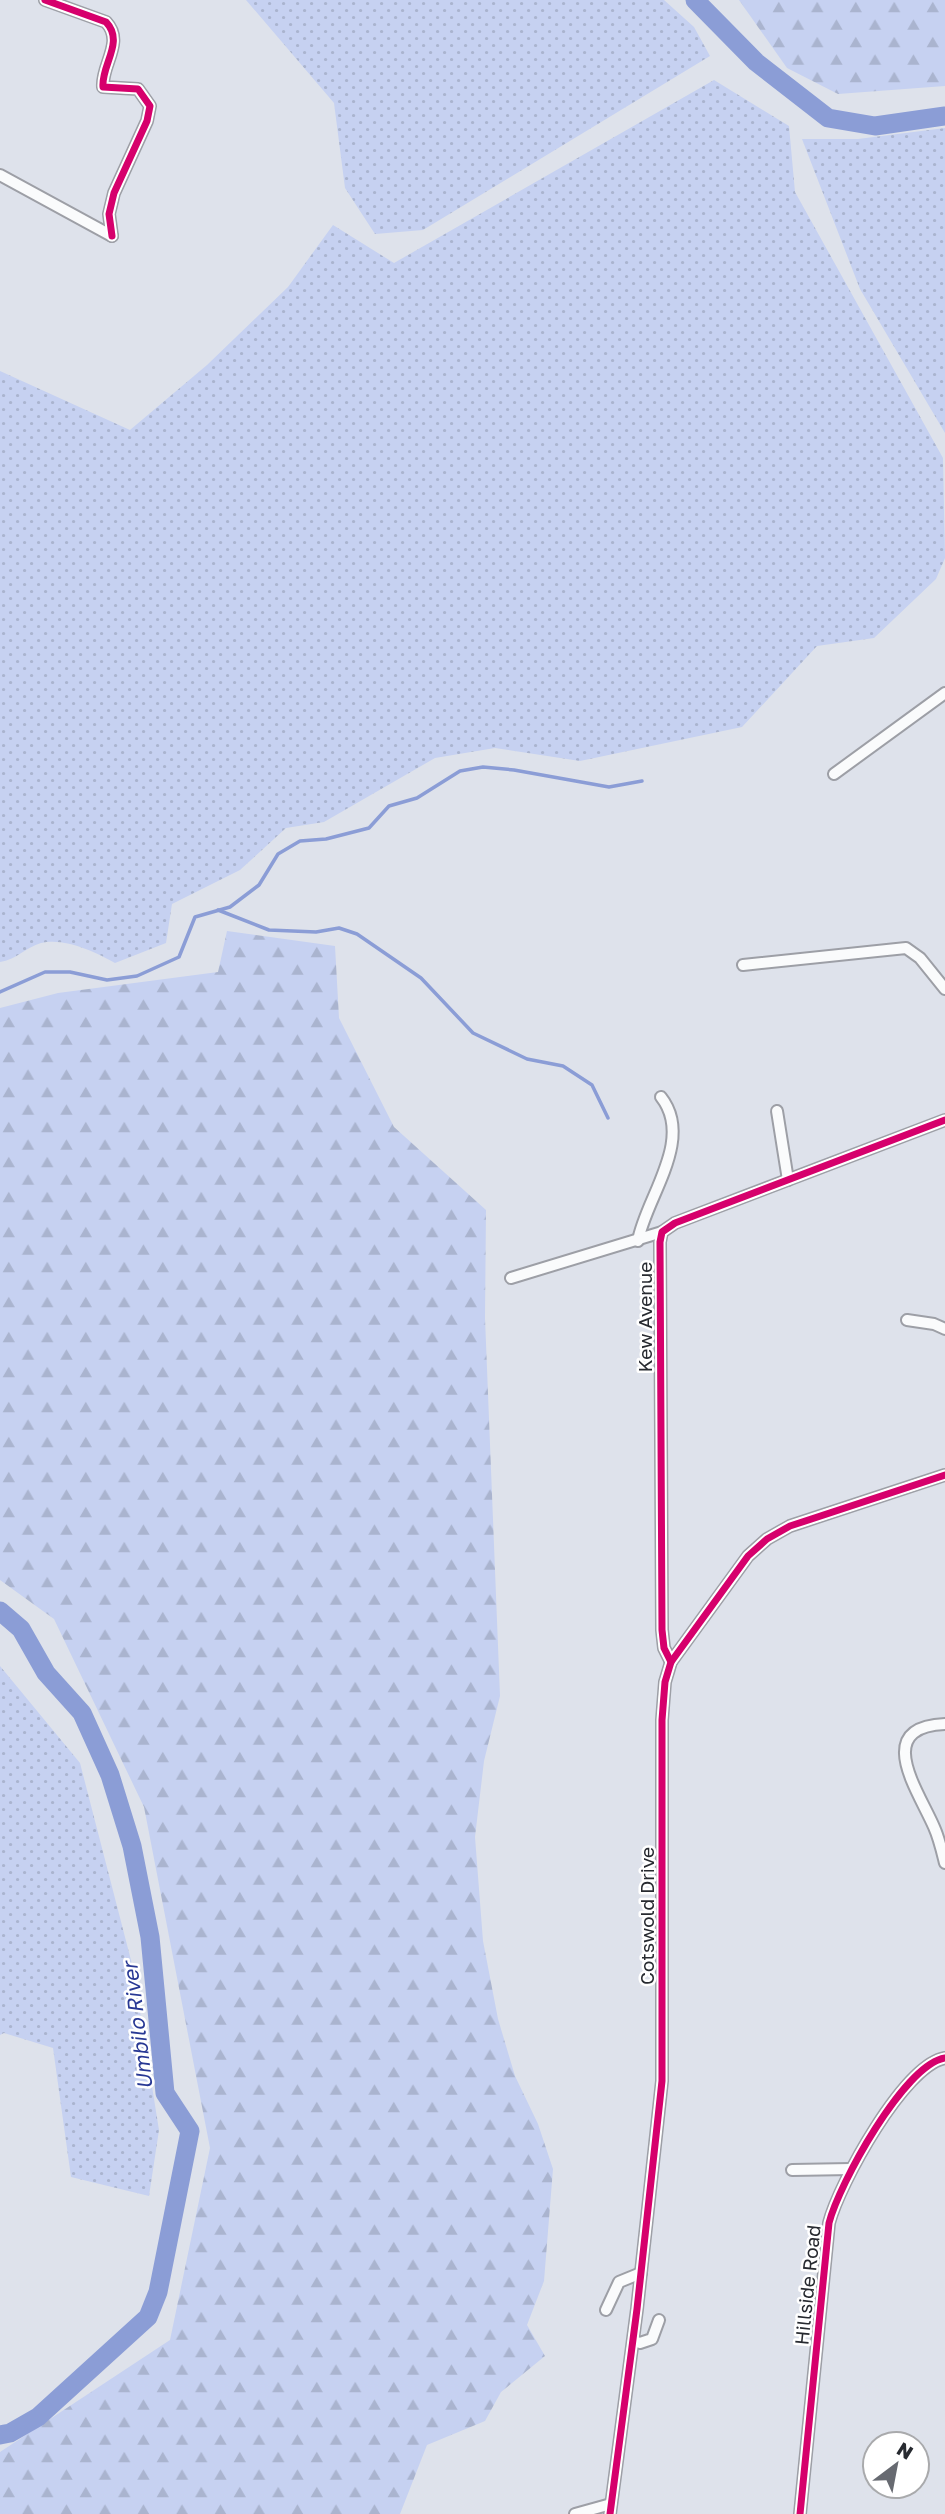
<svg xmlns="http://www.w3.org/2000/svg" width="945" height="2514" font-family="'Golos Text',sans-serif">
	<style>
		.grass { fill: url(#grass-dots) }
		.forest { fill: url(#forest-firs) }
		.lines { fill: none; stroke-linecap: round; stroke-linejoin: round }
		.stream { stroke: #8b9dd6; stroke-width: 3.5 }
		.river { stroke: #8b9dd6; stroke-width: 19 }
		.minor-casing { stroke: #9d9fa6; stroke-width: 14 }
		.minor { stroke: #fafbfc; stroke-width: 10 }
		.cycleway-casing { stroke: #fff; stroke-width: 11 }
		.cycleway { stroke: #d6006c; stroke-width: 7 }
		.labels { text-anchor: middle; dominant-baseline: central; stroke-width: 5; stroke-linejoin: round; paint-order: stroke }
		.street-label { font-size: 19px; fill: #272a30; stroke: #fff }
		.water-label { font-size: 21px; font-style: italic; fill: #283894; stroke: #fff }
	</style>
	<defs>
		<pattern id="grass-dots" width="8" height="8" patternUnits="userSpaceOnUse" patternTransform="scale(1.75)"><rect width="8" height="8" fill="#c6d1f1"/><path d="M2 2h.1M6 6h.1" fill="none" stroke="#aab4cf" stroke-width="1.8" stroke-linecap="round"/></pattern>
		<pattern id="forest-firs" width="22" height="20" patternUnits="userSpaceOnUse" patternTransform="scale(1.75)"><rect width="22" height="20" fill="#c6d1f1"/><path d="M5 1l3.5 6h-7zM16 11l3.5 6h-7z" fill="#aab4cf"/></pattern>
	</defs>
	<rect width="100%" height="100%" fill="#dee2eb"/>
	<g class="grass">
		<polygon points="246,0 664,0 694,27 710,56 423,230 375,234 345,188 334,103"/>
		<path d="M 714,80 L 789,126 L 795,192 L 943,458 L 945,558 L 936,579 L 874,638 L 817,646 L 742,727 L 580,761 L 495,748 L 435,758 L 324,822 L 286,828 L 240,870 L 172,904 L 166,943 L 115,963 C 96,952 64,937 41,943 C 26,947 16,960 0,962 L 0,371 L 130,430 L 207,365 L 288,287 L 333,225 L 394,263 Z"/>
		<polygon points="945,128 945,433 860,289 802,139 858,139"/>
		<polygon points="0,1666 80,1763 133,1968 159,2130 149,2196 71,2177 53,2048 4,2033 0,2035"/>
	</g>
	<g class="forest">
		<polygon points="739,0 945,0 945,86 838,94 787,68"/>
		<polygon points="227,931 335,946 339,1018 394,1127 486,1210 485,1318 500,1696 484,1761 475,1837 483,1941 498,2019 515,2076 538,2124 553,2169 544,2281 527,2325 545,2356 501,2392 485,2421 427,2445 400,2514 0,2514 0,2452 170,2340 210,2148 144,1807 54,1619 0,1580 0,1008 58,993 218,972"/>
	</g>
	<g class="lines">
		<g class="stream">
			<polyline points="218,910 269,930 316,932 339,928 357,934 421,978 473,1033 527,1059 563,1066 592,1085 608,1118"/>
			<polyline points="0,992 45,972 70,972 107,980 137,976 179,957 195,917 230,907 259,885 278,854 300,841 326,839 369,828 389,806 417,798 460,771 483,767 514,770 609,787 642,781"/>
		</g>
		<g class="river">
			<polyline points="695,0 756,62 828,118 875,126 945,116"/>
			<polyline points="0,1611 21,1629 46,1673 82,1713 110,1775 132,1846 150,1937 165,2093 190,2131 158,2292 148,2317 38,2417 10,2433 0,2435"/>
		</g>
		<g class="minor-casing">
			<g id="minor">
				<path d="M 45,0 L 106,22 C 125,42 101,65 103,87 L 138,89 L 150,106 L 147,121 L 114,193 L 109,214 L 112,236"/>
				<polyline points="0,175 112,236"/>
				<polyline points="834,774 945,693"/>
				<polyline points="743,965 906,948 920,958 945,989"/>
				<polyline points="777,1111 788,1180"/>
				<path d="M 638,1241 C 645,1199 695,1140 661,1097"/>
				<polyline points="511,1278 662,1232"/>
				<polyline points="907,1320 934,1324 945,1329"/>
				<polyline points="671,1662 664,1648 662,1630 660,1242 662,1232 675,1223 945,1120"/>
				<path d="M 945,1724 C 872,1727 918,1790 934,1827 C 939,1838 942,1851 945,1863"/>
				<polyline points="792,2170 851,2169"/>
				<polyline points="606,2310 619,2282 641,2273"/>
				<polyline points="633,2341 640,2343 652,2339 659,2320"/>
				<polyline points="575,2514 611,2504"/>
				<polyline points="610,2514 637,2309 662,2081 662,1720 665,1682 671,1662 748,1556 767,1539 790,1526 945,1475"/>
				<path d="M 800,2514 L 829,2223 C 839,2184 904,2065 945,2058"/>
			</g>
		</g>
		<use href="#minor" class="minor"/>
		<g class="cycleway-casing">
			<g id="cycleway">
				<path d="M 45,0 L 106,22 C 125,42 101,65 103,87 L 138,89 L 150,106 L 147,121 L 114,193 L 109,214 L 112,236"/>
				<polyline points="671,1662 664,1648 662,1630 660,1242 662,1232 675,1223 945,1120"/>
				<polyline points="610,2514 637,2309 662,2081 662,1720 665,1682 671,1662 748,1556 767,1539 790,1526 945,1475"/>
				<path d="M 800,2514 L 829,2223 C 839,2184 904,2065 945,2058"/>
			</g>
		</g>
		<use href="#cycleway" class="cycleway"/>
	</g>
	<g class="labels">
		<g class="street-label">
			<text transform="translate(644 1317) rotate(-90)">Kew Avenue</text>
			<text transform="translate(646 1916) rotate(-90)">Cotswold Drive</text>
			<text transform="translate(807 2285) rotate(-84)">Hillside Road</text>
		</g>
		<g class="water-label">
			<text transform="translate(137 2026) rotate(-97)">Umbilo River</text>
		</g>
	</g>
	<g transform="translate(896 2465) rotate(32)"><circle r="33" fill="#ffffff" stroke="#a9aaac" stroke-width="2"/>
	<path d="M0-5L12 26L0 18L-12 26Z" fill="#676a71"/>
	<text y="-10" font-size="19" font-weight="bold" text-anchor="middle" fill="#272a30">N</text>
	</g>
</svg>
